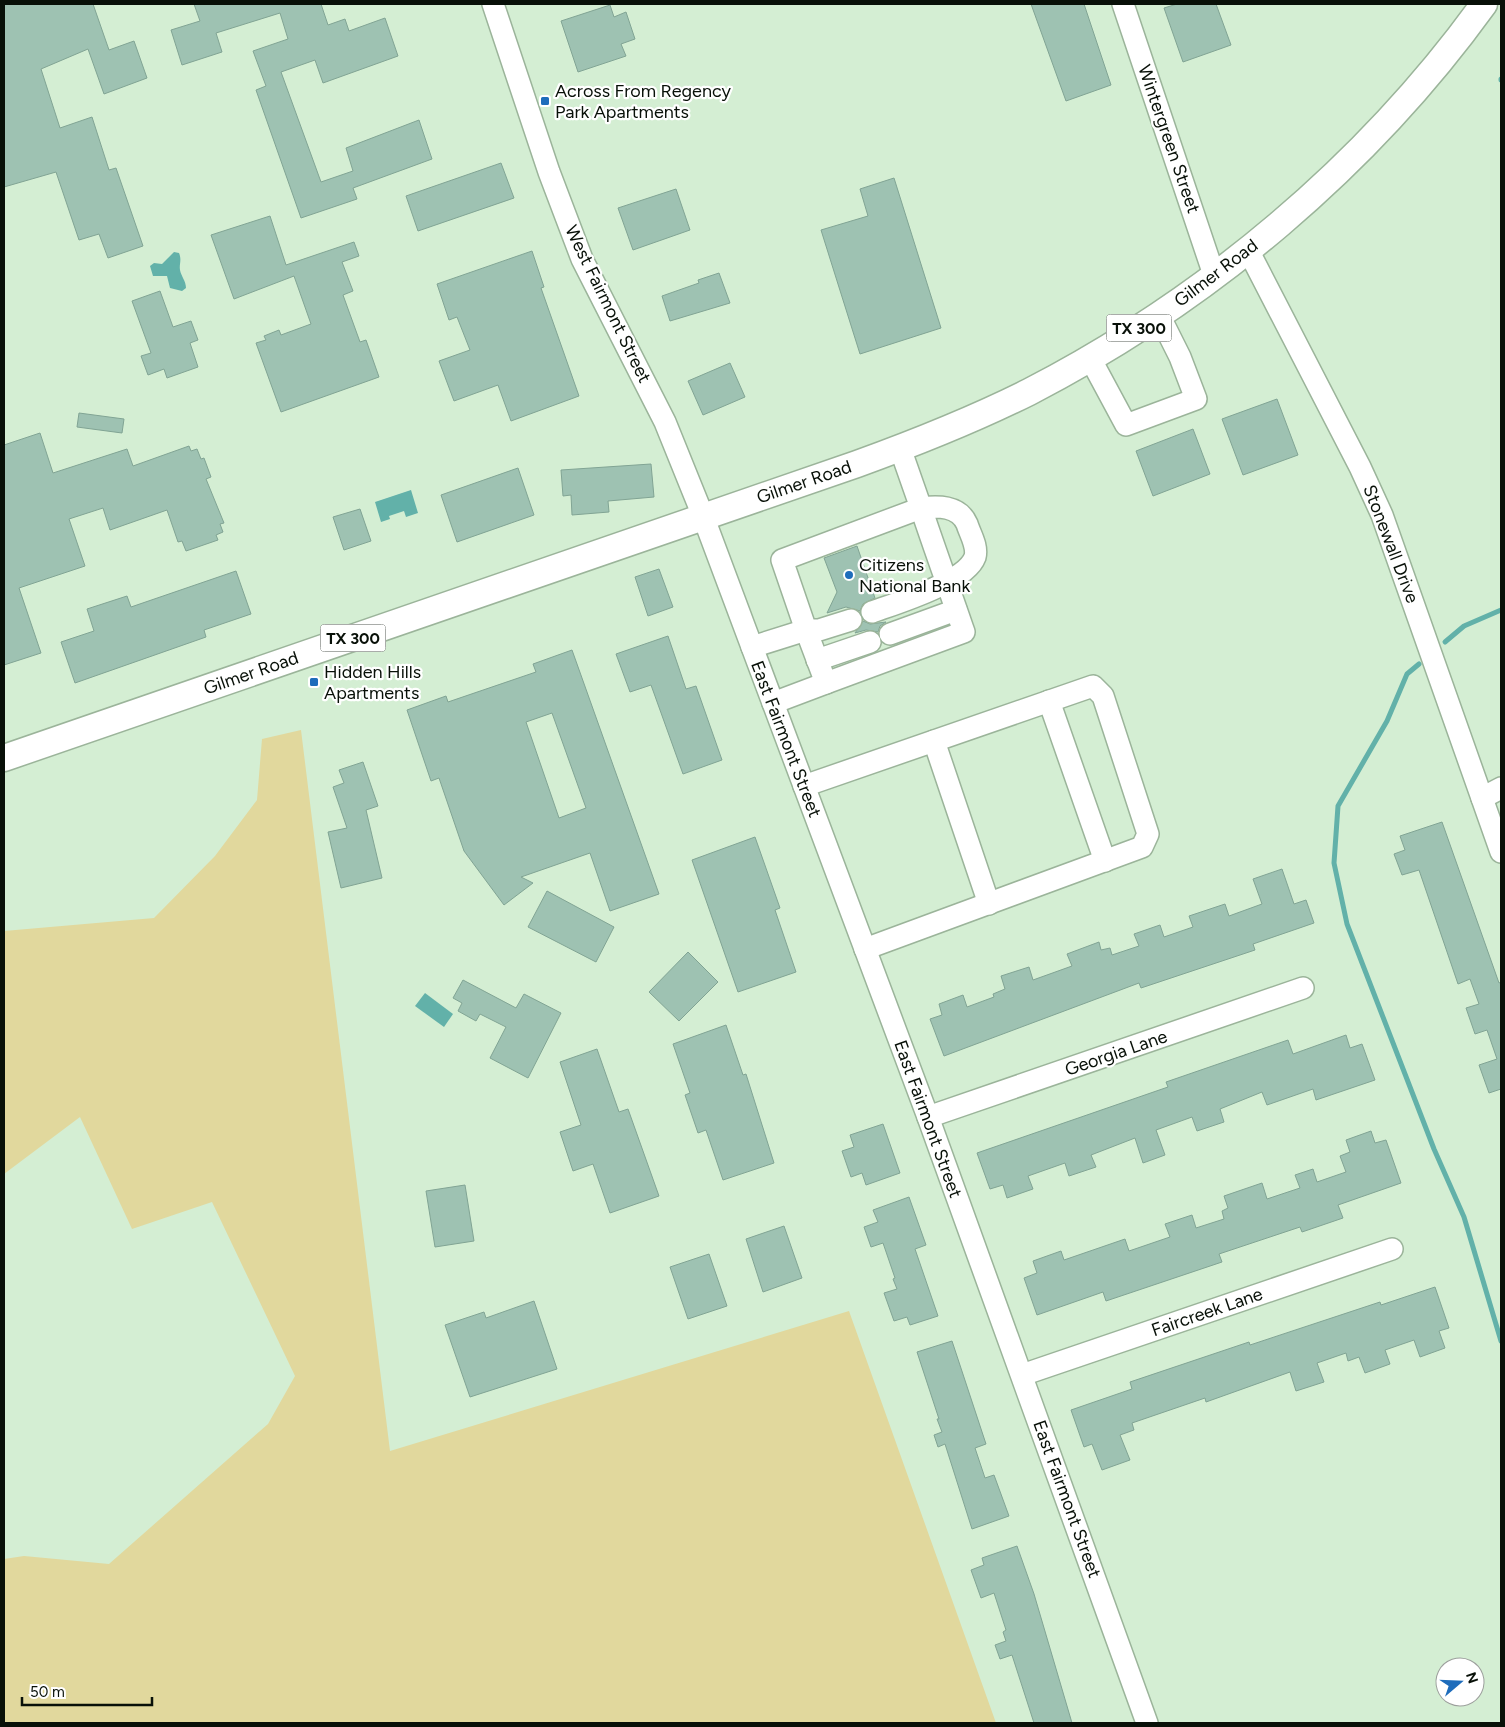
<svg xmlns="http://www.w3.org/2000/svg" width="1505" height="1727" font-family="Figtree,sans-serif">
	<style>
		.green { fill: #e1d89d }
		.water { fill: #62b1a9 }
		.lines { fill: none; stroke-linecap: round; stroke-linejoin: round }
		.stream { stroke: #62b1a9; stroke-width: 5 }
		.building { fill: #9ec2b2; stroke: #81a494; fill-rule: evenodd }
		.minor-casing { stroke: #9bb49a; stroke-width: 24 }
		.major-casing { stroke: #9bb49a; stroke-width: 29 }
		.minor { stroke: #fff; stroke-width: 21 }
		.major { stroke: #fff; stroke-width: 26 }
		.poi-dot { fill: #1e6cbb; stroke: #fff; stroke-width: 2 }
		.labels { text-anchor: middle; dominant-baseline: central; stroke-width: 4.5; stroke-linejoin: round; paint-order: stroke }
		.shield { fill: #fff; stroke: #525852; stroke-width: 1 }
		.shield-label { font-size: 16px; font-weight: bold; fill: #081008 }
		.poi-label { font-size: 18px; fill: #081008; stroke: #fff; text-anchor: start }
		.street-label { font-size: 18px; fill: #081008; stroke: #fff }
	</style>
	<rect width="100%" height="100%" fill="#d4eed3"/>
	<polygon class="green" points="301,730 390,1451 849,1311 996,1723 4,1723 4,1559 24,1556 109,1564 268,1424 295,1376 212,1202 132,1229 80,1117 4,1174 4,931 154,918 215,856 257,800 262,739"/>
	<g class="water">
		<path d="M 174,252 L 179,253 C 182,260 179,264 180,270 C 181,276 186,281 186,288 L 182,291 L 170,288 L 167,276 L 153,276 L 150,266 L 154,263 L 162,264 Z"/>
		<polygon points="411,490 418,513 406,517 404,511 389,516 390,519 381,522 375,502"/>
		<polygon points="425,993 453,1014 444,1027 415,1006"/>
	</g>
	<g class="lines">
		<g class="stream">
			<polyline points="1501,79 1501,80"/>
			<polyline points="1445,642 1464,626 1501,610"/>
			<polyline points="1419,664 1407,674 1387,721 1338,806 1334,863 1347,924 1434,1149 1464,1217 1501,1341"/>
		</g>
	</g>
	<g class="building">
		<polygon points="4,4 93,4 109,50 134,41 147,78 104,94 88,49 41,69 60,128 92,117 109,170 116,168 143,246 108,258 99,234 79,240 56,172 4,187"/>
		<polygon points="194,4 321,4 328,25 345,19 349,31 385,18 398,56 323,83 315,60 281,72 321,182 353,171 346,148 419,120 432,159 353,188 357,199 301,218 256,90 266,86 253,51 288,39 280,13 216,33 222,52 182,65 171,30 200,21"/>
		<polygon points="1031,4 1084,4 1111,85 1066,101"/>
		<polygon points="1177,4 1216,4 1231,45 1183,62 1164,8"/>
		<polygon points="610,5 614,17 626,12 635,39 621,44 626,56 578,72 561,21"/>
		<polygon points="501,163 514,198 418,231 406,196"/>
		<polygon points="894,178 941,328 860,354 821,230 868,216 860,189"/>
		<polygon points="676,189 690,230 633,250 618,208"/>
		<polygon points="270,216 286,265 354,242 359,256 342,262 353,291 343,295 360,342 366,340 379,377 281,412 256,343 266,340 264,336 279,330 281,335 311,324 294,276 234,299 211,235"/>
		<polygon points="532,251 544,287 541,288 579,396 511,421 498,385 454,401 439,361 470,350 457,317 449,320 437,284"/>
		<polygon points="719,273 730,303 670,321 662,296 699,283 698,280"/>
		<polygon points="160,291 173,327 191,321 198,340 190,343 198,367 167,378 164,369 148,375 141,356 151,353 132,301"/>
		<polygon points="730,363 745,397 703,415 688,381"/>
		<polygon points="1277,399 1298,455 1243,475 1222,419"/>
		<polygon points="79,413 124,419 122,433 77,427"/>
		<polygon points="1193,429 1210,474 1153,496 1136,451"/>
		<polygon points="40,433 53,473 127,449 133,466 189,446 191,451 197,449 201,459 204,458 211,477 206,479 224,523 220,524 223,532 216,535 218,540 186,551 182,541 178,542 167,510 110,530 103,508 69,519 85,566 19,588 41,653 4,665 4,445"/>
		<polygon points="651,464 654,497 608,501 609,512 572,515 571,495 563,496 561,470"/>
		<polygon points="518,468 534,515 457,542 441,495"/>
		<polygon points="360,509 371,541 344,550 333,517"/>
		<polygon points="857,546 875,598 863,604 860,611 846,607 827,613 837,592 824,558"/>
		<polygon points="659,569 673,607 648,616 635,577"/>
		<polygon points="236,571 251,614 204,630 206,637 75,683 61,642 94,631 87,609 127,596 131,607"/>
		<polygon points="863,621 870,624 886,622 880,626 878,632 866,630 855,633"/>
		<polygon points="668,636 686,689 696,686 722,760 683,774 651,685 630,692 616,654"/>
		<path d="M 572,650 L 659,894 L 610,911 L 590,853 L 521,877 L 533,883 L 504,905 L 464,851 L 439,778 L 431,781 L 407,710 L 446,696 L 448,702 L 536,672 L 533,664 ZM 552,713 L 586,808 L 559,818 L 526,722 Z"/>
		<polygon points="363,762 378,806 366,810 382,878 341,888 328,832 347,828 333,787 344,783 339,770"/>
		<polygon points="1442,822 1499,983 1501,982 1501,1089 1489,1093 1479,1065 1497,1059 1487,1030 1475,1034 1466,1008 1479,1004 1470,979 1458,984 1419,870 1402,875 1394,854 1405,850 1400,836"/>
		<polygon points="755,837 780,908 775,910 796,972 738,992 692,860"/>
		<polygon points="1282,869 1294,904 1306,900 1314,923 1253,944 1255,950 1141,988 1139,983 944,1056 930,1019 942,1015 939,1004 963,995 967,1007 994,997 993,994 1005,989 1001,976 1029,967 1033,980 1072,966 1067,954 1099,942 1101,950 1110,948 1112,955 1139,946 1134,934 1160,925 1164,937 1193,927 1189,916 1225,904 1229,916 1262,904 1253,879"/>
		<polygon points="547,891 614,927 596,962 528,927"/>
		<polygon points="688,952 718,982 679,1021 649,992"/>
		<polygon points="463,980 516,1008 524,994 561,1013 528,1078 490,1058 506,1027 480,1014 476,1021 458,1011 462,1003 453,998"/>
		<polygon points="726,1025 743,1075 746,1074 774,1163 723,1180 706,1130 698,1133 685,1095 690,1093 673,1044"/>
		<polygon points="1346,1035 1350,1048 1362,1044 1375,1080 1316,1100 1313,1089 1267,1105 1262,1092 1220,1109 1224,1122 1197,1131 1192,1117 1156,1130 1165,1155 1143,1163 1135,1138 1091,1155 1096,1167 1069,1176 1065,1163 1028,1176 1033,1189 1007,1198 1003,1185 990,1189 977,1153 1168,1087 1166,1082 1288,1040 1293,1054"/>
		<polygon points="597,1049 619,1112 628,1109 659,1196 610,1213 593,1164 573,1171 560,1132 581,1125 560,1062"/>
		<polygon points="883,1124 900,1173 866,1185 862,1173 851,1177 842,1151 854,1147 850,1135"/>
		<polygon points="1371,1131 1375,1143 1386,1140 1401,1183 1338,1205 1343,1218 1302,1232 1300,1227 1219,1254 1222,1262 1106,1301 1103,1292 1037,1315 1024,1278 1037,1273 1033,1261 1061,1251 1064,1260 1125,1239 1129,1251 1170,1237 1165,1224 1192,1215 1196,1228 1224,1219 1222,1211 1228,1208 1224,1196 1262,1183 1267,1199 1300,1188 1295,1175 1313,1169 1317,1182 1346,1172 1340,1156 1350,1152 1346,1140"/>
		<polygon points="465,1185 474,1241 435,1247 426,1191"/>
		<polygon points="909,1197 926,1245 915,1249 938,1316 910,1325 907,1317 894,1321 884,1293 897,1289 893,1279 895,1278 883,1243 871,1247 864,1227 878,1222 873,1210"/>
		<polygon points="784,1226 802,1278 763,1292 746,1239"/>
		<polygon points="709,1254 727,1306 688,1319 670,1267"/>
		<polygon points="1435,1287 1449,1328 1439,1331 1445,1348 1420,1357 1414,1340 1385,1350 1390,1364 1365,1373 1359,1357 1348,1361 1346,1353 1317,1363 1324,1382 1296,1391 1290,1372 1206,1402 1205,1398 1132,1423 1134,1430 1120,1435 1130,1460 1102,1470 1092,1444 1084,1447 1071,1410 1132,1389 1130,1382 1249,1342 1250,1345 1380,1302 1381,1305"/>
		<polygon points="534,1301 557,1369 470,1397 445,1325 484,1312 486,1318"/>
		<polygon points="952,1341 986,1444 975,1448 985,1478 994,1475 1009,1516 972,1529 945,1444 938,1447 934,1435 942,1432 937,1419 939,1419 917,1352"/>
		<polygon points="1017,1546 1034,1594 1072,1723 1034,1723 1012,1655 1000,1659 995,1645 1006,1641 1003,1632 1006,1630 994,1593 981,1598 971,1570 984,1565 982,1558"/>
	</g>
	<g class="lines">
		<g class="minor-casing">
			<g id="minor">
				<polyline points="493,4 549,172 582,259 665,422 703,516 928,1117 1147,1723"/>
				<polyline points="1123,4 1214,275"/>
				<polyline points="1248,250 1360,467 1382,515 1501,852"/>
				<polyline points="1090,358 1126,425 1196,399 1180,357 1159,315"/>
				<polyline points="851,620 819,630 806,630 782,560 921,508 900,448"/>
				<polyline points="890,634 956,610"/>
				<polyline points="752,647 806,630 826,683 773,703"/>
				<polyline points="817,660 870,642"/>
				<path d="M 826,683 L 964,632 C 950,591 935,550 921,508 C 937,506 959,505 967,524 C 970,534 978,546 975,557 C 966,582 897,603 872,612"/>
				<polyline points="1049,701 1105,861"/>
				<polyline points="934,741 989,904"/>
				<polyline points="804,786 1093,686 1103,696 1148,834 1142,847 865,949"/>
				<polyline points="1482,798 1501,788"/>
				<polyline points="928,1117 1303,988"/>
				<polyline points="1022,1375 1392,1249"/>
			</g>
		</g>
		<g class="major-casing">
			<path id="major" d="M 4,758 L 857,464 C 915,443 973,420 1029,392 C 1207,300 1367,166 1484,4"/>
		</g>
		<use href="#minor" class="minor"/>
		<use href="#major" class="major"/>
	</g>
	<g class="poi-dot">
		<rect x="540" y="96" width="10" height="10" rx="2.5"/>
		<circle cx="849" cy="575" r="5"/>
		<rect x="309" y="677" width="10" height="10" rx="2.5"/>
	</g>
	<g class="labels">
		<g class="shield">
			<rect x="1106.5" y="314.5" width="65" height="27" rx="4"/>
			<rect x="320.5" y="624.5" width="65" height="27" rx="4"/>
		</g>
		<g class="shield-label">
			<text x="1139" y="328">TX 300</text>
			<text x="353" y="638">TX 300</text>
		</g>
		<g class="poi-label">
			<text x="555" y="91">Across From Regency<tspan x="555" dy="21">Park Apartments</tspan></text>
			<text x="859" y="565">Citizens<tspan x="859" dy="21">National Bank</tspan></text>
			<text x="324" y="672">Hidden Hills<tspan x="324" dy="21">Apartments</tspan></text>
		</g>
		<g class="street-label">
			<text transform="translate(1169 139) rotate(71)">Wintergreen Street</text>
			<text transform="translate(1216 273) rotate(-37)">Gilmer Road</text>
			<text transform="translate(608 304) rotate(64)">West Fairmont Street</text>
			<text transform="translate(804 482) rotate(-19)">Gilmer Road</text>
			<text transform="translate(1391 544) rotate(69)">Stonewall Drive</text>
			<text transform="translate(251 673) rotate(-19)">Gilmer Road</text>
			<text transform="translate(786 739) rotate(69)">East Fairmont Street</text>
			<text transform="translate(1116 1053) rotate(-19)">Georgia Lane</text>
			<text transform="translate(928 1119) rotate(70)">East Fairmont Street</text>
			<text transform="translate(1207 1312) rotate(-19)">Faircreek Lane</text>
			<text transform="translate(1067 1499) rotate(70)">East Fairmont Street</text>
		</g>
	</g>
	<rect width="1505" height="1727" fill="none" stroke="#081008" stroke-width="10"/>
	<g transform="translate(1460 1682) rotate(71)"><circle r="24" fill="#ffffff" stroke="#9c9f9c"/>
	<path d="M0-4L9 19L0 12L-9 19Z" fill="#1e6cbb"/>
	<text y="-8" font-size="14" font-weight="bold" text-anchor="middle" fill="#081008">N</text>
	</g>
	<path d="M22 1697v8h130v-8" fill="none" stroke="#081008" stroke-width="2.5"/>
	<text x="30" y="1697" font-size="15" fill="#081008" stroke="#ffffff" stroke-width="4" paint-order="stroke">50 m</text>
</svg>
